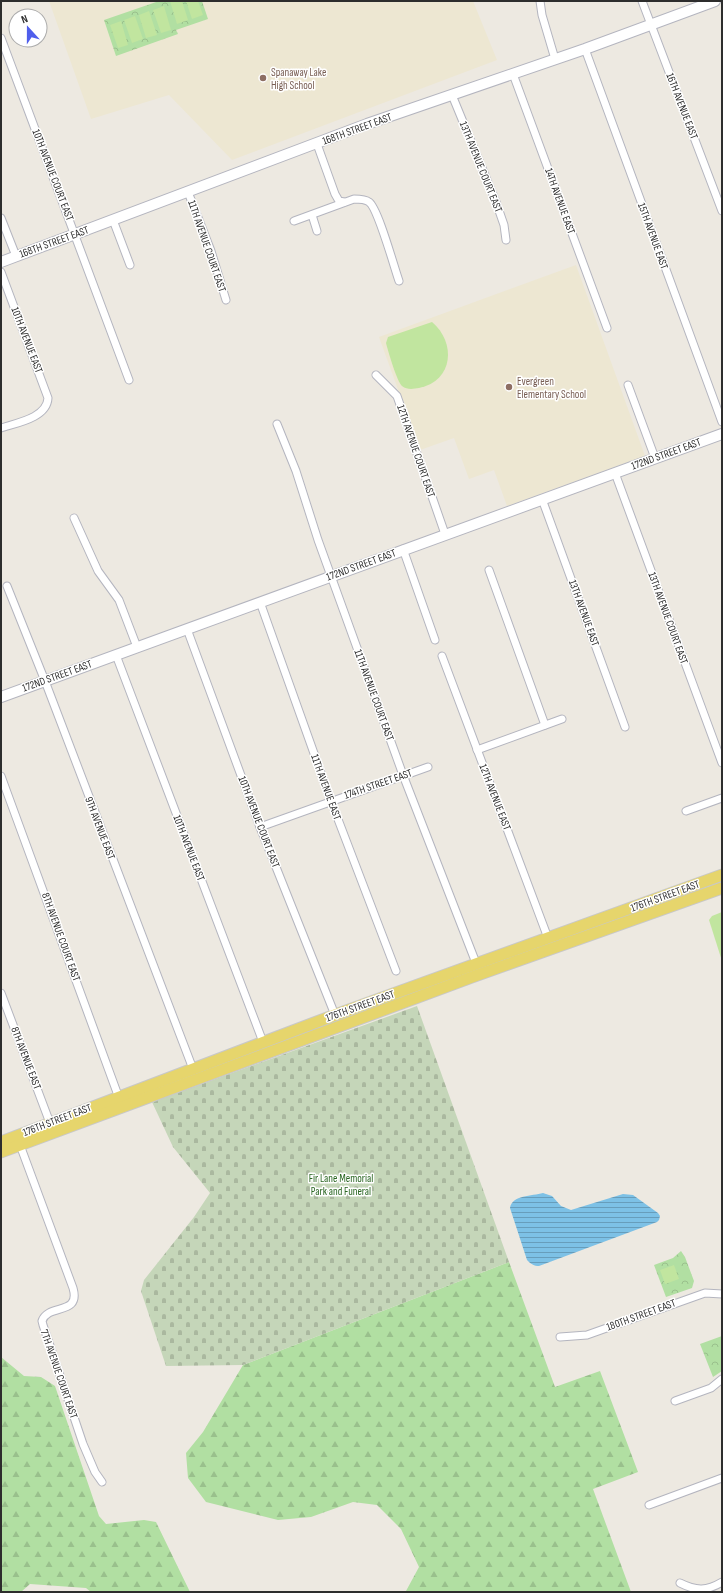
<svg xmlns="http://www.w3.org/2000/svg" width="723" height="1593" font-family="'Sofia Sans Condensed',sans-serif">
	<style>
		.education { fill: #ede7d2 }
		.forest { fill: url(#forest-firs) }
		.cemetery { fill: url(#cemetery-stones) }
		.park { fill: url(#park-crowns) }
		.pitch { fill: #c1e59f }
		.water { fill: url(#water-rules) }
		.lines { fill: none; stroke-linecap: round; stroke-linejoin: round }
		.street-casing { stroke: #b4b5bf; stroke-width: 9 }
		.secondary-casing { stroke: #b4b5bf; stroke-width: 12 }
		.primary-casing { stroke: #c8c8c8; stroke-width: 13 }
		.street { stroke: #fff; stroke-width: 7 }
		.secondary { stroke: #fff; stroke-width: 10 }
		.primary { stroke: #e6d56c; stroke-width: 11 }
		.education-dot { fill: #8d6e63; stroke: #fff; stroke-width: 1.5 }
		.labels { text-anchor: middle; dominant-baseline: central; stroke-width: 3; stroke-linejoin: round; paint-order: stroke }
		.education-label { font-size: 11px; fill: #785e54; stroke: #fff; text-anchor: start }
		.street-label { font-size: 11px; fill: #2d2d2d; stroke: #fff }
		.park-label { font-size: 11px; fill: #296621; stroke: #fff }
	</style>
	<defs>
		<pattern id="forest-firs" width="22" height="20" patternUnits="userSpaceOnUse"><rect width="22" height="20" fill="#b1dfa2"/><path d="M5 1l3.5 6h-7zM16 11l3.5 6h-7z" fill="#99c08c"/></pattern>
		<pattern id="cemetery-stones" width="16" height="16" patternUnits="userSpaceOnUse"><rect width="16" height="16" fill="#c5d6b9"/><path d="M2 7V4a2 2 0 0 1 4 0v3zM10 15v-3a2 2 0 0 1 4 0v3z" fill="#aab89f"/></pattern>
		<pattern id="park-crowns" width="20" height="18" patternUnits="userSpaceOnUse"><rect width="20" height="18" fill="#b1dfa2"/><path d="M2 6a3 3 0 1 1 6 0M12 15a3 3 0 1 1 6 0" fill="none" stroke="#99c08c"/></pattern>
		<pattern id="water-rules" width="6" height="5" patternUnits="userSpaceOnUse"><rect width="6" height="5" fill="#7dc1e6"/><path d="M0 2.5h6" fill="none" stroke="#679dbb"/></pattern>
	</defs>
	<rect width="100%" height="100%" fill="#ede9e1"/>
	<g class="education">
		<polygon points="49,1 473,1 497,60 232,160 169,95 91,119"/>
		<polygon points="576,265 645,456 507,506 494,470 469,479 454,438 420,450 379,337"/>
	</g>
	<g class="forest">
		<polygon points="509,1262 555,1387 600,1371 638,1472 593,1489 631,1592 402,1592 406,1591 419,1567 401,1529 377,1505 353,1502 311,1517 278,1520 206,1502 188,1478 186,1453 203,1432 243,1365"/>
		<polygon points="1,1357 24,1376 41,1377 55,1386 99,1516 106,1524 144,1520 156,1522 190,1592 91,1592 86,1588 30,1584 21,1592 1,1592"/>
	</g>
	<polygon class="cemetery" points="417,1006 509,1262 243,1365 166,1366 141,1291 144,1280 194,1217 210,1193 173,1147 152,1102"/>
	<g class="park">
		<polygon points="159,1 202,1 208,19 176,30 178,34 116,56 104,20"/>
		<polygon points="681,1251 685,1257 694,1281 692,1288 666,1297 654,1265 673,1258"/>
		<polygon points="722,1336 722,1371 713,1377 700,1344"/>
	</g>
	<g class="pitch">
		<polygon points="170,1 182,1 188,20 177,24"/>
		<polygon points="186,1 198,1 203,15 192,19"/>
		<polygon points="164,6 171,30 161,33 153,10"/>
		<polygon points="149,11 157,35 146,38 139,15"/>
		<polygon points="135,16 143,39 132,43 124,20"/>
		<polygon points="121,21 128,45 118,48 110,25"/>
		<path d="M 432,322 C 456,342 454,381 419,388 C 413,389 407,390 402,386 C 397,382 388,351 386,343 L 388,337 Z"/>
		<polygon points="722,912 722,961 709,920 712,916"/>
		<polygon points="674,1265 679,1279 665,1284 660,1270"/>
	</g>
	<path class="water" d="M 543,1193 L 552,1196 L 561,1206 L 571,1210 L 623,1194 L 633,1195 L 658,1213 L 660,1216 L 659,1220 L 657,1222 L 539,1266 C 534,1266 531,1264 527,1260 L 510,1208 C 512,1195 532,1196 543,1193 Z"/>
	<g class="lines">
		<g class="street-casing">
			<g id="street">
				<polyline points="540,1 542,15 555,59"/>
				<polyline points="642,1 722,211"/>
				<polyline points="1,38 129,380"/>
				<polyline points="585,49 722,422"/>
				<polyline points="513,74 607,328"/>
				<polyline points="452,95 496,202 504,225 506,240"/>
				<polyline points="317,144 335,194 339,201 344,202"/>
				<polyline points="188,192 211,251 226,300"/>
				<polyline points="312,215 317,231"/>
				<polyline points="1,218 16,256"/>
				<polyline points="113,220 130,265"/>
				<path d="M 294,221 L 354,199 C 359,199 365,199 369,202 C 378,208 394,267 399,281"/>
				<path d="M 1,272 L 48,398 C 47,418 16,423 1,428"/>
				<polyline points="376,375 397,396 445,534"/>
				<polyline points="628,385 655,458"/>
				<polyline points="277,424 296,471 318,540 403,775 476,963"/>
				<polyline points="615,473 722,763"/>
				<polyline points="542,499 625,727"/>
				<polyline points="74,518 98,571 119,600 137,647"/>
				<polyline points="403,549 435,640"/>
				<polyline points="489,570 545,725"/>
				<polyline points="7,586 45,681 193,1069"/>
				<polyline points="260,602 331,801 396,971"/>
				<polyline points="187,629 260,827 335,1015"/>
				<polyline points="116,655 263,1042"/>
				<polyline points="442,656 548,938"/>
				<polyline points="477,750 562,719"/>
				<polyline points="1,776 119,1098"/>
				<polyline points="686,811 722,798"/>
				<polyline points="260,827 428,767"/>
				<polyline points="1,993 50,1123"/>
				<path d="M 20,1145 L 73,1288 C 81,1316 48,1303 42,1321 L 43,1325 L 83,1444 L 95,1472 L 102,1482"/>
				<polyline points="560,1337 587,1335 705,1293 722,1294"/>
				<polyline points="675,1401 711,1388 722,1379"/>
				<polyline points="649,1505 722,1478"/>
				<path d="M 680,1583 C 696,1591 707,1591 722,1582"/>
			</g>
		</g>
		<g class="secondary-casing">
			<g id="secondary">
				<polyline points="1,262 367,124 585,49 715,1"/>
				<polyline points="1,697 722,434"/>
			</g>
		</g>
		<g class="primary-casing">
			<g id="primary">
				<polyline points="1,1142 335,1015 722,875"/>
				<polyline points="1,1152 472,977 722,888"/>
			</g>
		</g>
		<use href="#street" class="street"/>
		<use href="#secondary" class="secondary"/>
		<use href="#primary" class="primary"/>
	</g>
	<g class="education-dot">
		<circle cx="263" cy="78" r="4"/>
		<circle cx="509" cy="387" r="4"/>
	</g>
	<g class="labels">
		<g class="education-label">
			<text x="271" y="72">Spanaway Lake<tspan x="271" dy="13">High School</tspan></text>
			<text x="517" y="381">Evergreen<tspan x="517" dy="13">Elementary School</tspan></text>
		</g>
		<g class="street-label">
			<text transform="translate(682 106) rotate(69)">16TH AVENUE EAST</text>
			<text transform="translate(357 129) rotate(-20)">168TH STREET EAST</text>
			<text transform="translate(481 167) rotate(68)">13TH AVENUE COURT EAST</text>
			<text transform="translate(53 175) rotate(69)">10TH AVENUE COURT EAST</text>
			<text transform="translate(560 201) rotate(70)">14TH AVENUE EAST</text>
			<text transform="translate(653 236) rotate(70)">15TH AVENUE EAST</text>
			<text transform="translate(54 242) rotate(-20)">168TH STREET EAST</text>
			<text transform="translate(207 246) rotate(71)">11TH AVENUE COURT EAST</text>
			<text transform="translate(27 340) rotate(69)">10TH AVENUE EAST</text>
			<text transform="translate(416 451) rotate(71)">12TH AVENUE COURT EAST</text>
			<text transform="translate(666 454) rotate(-20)">172ND STREET EAST</text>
			<text transform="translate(361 565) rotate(-20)">172ND STREET EAST</text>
			<text transform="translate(584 613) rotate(70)">13TH AVENUE EAST</text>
			<text transform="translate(668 618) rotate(70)">13TH AVENUE COURT EAST</text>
			<text transform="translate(57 676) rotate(-20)">172ND STREET EAST</text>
			<text transform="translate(374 695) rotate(70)">11TH AVENUE COURT EAST</text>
			<text transform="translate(378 784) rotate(-19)">174TH STREET EAST</text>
			<text transform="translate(326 787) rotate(70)">11TH AVENUE EAST</text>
			<text transform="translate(495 797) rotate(69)">12TH AVENUE EAST</text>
			<text transform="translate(259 822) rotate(69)">10TH AVENUE COURT EAST</text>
			<text transform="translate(100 828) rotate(69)">9TH AVENUE EAST</text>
			<text transform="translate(189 848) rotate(69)">10TH AVENUE EAST</text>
			<text transform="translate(665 896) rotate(-20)">176TH STREET EAST</text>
			<text transform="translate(61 937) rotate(70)">8TH AVENUE COURT EAST</text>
			<text transform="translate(360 1006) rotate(-20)">176TH STREET EAST</text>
			<text transform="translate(26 1058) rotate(69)">8TH AVENUE EAST</text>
			<text transform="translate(57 1120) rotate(-21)">176TH STREET EAST</text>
			<text transform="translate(641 1315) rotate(-20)">180TH STREET EAST</text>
			<text transform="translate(59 1374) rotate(71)">7TH AVENUE COURT EAST</text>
		</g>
		<g class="park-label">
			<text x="341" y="1178">Fir Lane Memorial<tspan x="341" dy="13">Park and Funeral</tspan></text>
		</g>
	</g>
	<rect width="723" height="1593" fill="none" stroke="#2d2d2d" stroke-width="4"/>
	<g transform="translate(28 28) rotate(339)"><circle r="19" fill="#ffffff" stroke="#ababab"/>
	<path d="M0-3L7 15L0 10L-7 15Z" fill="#4f5eec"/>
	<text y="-6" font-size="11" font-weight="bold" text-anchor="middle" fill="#2d2d2d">N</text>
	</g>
</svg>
